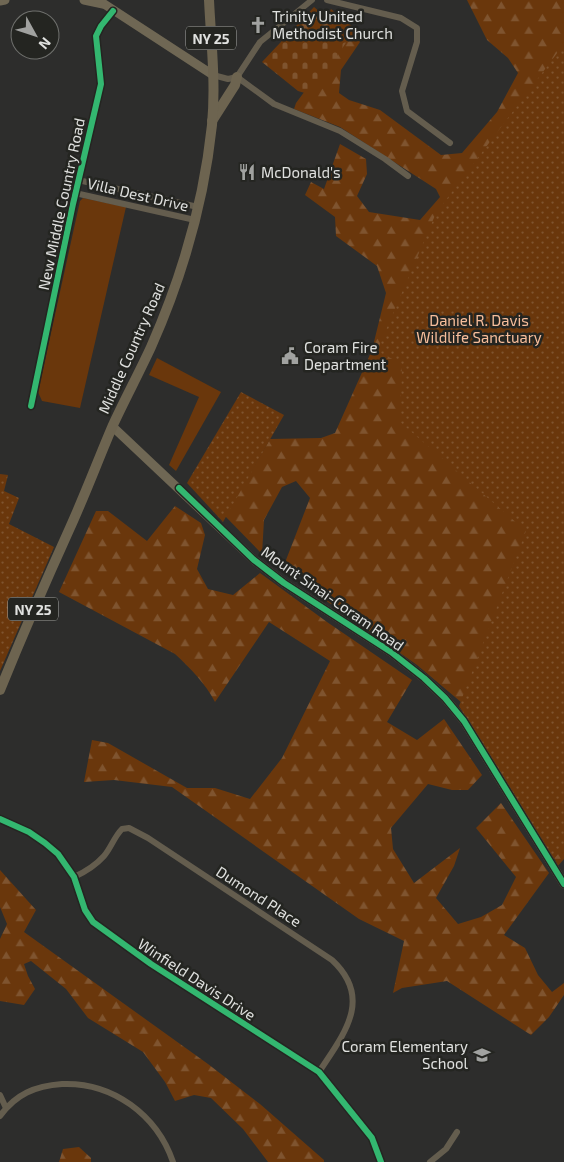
<svg xmlns="http://www.w3.org/2000/svg" width="564" height="1162" font-family="'Exo 2',sans-serif">
	<style>
		.grass { fill: #6a370c }
		.forest { fill: url(#forest-firs) }
		.cemetery { fill: url(#cemetery-stones) }
		.park { fill: url(#park-dots) }
		.lines { fill: none; stroke-linecap: round; stroke-linejoin: round }
		.minor { stroke: #645d4e; stroke-width: 6 }
		.secondary { stroke: #6f6754; stroke-width: 9 }
		.primary { stroke: #6d6450; stroke-width: 10 }
		.cycleway-casing { stroke: #242521; stroke-width: 9 }
		.cycleway { stroke: #33b770; stroke-width: 6 }
		.labels { text-anchor: middle; dominant-baseline: central; stroke-width: 5; stroke-linejoin: round; paint-order: stroke }
		.shield { fill: #242521; stroke: #a8a9a6; stroke-width: 1 }
		.shield-label { font-size: 14px; font-weight: bold; fill: #e0e1df }
		.poi-label { font-size: 15px; fill: #e0e1df; stroke: #242521; text-anchor: start }
		.street-label { font-size: 15px; fill: #e0e1df; stroke: #242521 }
		.park-label { font-size: 15px; fill: #f8be9b; stroke: #242521 }
	</style>
	<defs>
		<pattern id="forest-firs" width="22" height="20" patternUnits="userSpaceOnUse" patternTransform="scale(1.25)"><rect width="22" height="20" fill="#6a370c"/><path d="M5 1l3.5 6h-7zM16 11l3.5 6h-7z" fill="#7f542f"/></pattern>
		<pattern id="cemetery-stones" width="16" height="16" patternUnits="userSpaceOnUse" patternTransform="scale(1.25)"><rect width="16" height="16" fill="#6a370c"/><path d="M2 7V4a2 2 0 0 1 4 0v3zM10 15v-3a2 2 0 0 1 4 0v3z" fill="#7f542f"/></pattern>
		<pattern id="park-dots" width="8" height="8" patternUnits="userSpaceOnUse" patternTransform="scale(1.25)"><rect width="8" height="8" fill="#6a370c"/><path d="M2 2h.1M6 6h.1" fill="none" stroke="#7f542f" stroke-width="1.8" stroke-linecap="round"/></pattern>
	</defs>
	<rect width="100%" height="100%" fill="#2d2d2c"/>
	<g class="grass">
		<polygon points="83,198 126,207 80,408 42,401 38,392 80,201"/>
		<polygon points="157,358 221,392 176,471 169,465 199,397 149,375"/>
	</g>
	<g class="forest">
		<polygon points="467,0 564,0 564,859 558,866 546,841 468,708 417,665 318,595 295,568 285,568 286,560 310,498 296,481 282,487 264,520 262,554 225,516 270,439 321,438 335,433 372,350 386,293 377,266 336,236 335,217 305,195 311,182 324,189 340,144 366,159 367,174 357,196 369,212 420,220 440,197 436,189 340,127 294,109 296,103 334,52 323,26 331,9 358,31 360,42 341,70 339,93 349,100 380,110 441,155 462,153 497,112 518,73 508,58 487,40"/>
		<path d="M 175,506 L 201,523 L 205,535 L 197,569 L 208,589 L 233,595 L 260,573 L 327,622 L 412,680 L 387,722 L 417,740 L 444,719 L 482,775 L 468,790 L 452,790 L 428,784 L 391,828 L 393,849 L 414,883 L 460,848 L 454,866 L 436,898 L 458,924 L 481,917 L 502,905 L 516,877 L 476,828 L 501,803 L 549,873 L 504,935 L 525,948 L 538,975 L 552,992 L 564,983 L 564,995 L 549,1017 L 531,1035 L 447,981 L 402,988 L 393,993 L 404,941 L 359,919 L 172,787 L 114,780 L 84,782 L 92,740 L 108,743 L 187,788 L 215,788 L 250,799 L 282,758 L 330,661 L 269,622 L 215,702 C 205,683 191,669 175,654 L 59,592 L 96,511 L 108,511 L 147,541 Z"/>
		<polygon points="0,870 36,910 24,932 208,1064 260,1104 324,1160 324,1162 268,1162 243,1129 211,1098 194,1095 175,1101 165,1082 143,1052 88,1018 66,989 31,961 24,964 28,976 35,989 24,1005 0,1001 0,939 7,924 0,907"/>
		<polygon points="79,1147 91,1158 91,1162 59,1162 63,1149"/>
	</g>
	<polygon class="cemetery" points="314,7 334,24 351,35 316,88 308,94 298,91 262,62"/>
	<g class="park">
		<polygon points="564,44 564,847 554,859 459,706 526,531 400,422 402,364 377,351 436,213"/>
		<polygon points="241,392 284,415 223,522 187,483"/>
		<polygon points="0,474 8,475 4,491 19,498 9,524 54,547 0,671"/>
	</g>
	<g class="lines">
		<g class="minor">
			<polyline points="327,0 401,18 417,28 417,42 402,91 407,111 450,143"/>
			<polyline points="213,75 228,79 237,77 260,42 312,0"/>
			<polyline points="237,77 274,104 340,131 385,159 408,176"/>
			<polyline points="78,180 198,207"/>
			<polyline points="75,193 195,220"/>
			<polyline points="31,406 73,204 101,84 96,36 101,26 113,11"/>
			<polyline points="0,819 29,832 45,843 58,854 74,877 85,910 93,922 151,964 319,1072 372,1138 381,1162"/>
			<path d="M 74,877 C 85,872 95,866 104,856 C 111,848 114,837 122,829 L 129,828 L 148,838 L 332,960 C 374,999 343,1035 319,1072"/>
			<polyline points="0,1095 6,1108"/>
			<path d="M 0,1116 C 16,1094 35,1086 62,1084 C 113,1082 157,1115 173,1162"/>
			<polyline points="430,1162 446,1149 457,1132"/>
		</g>
		<g class="secondary">
			<polyline points="84,0 103,4"/>
			<polyline points="98,0 213,75"/>
			<polyline points="0,1 5,0"/>
			<polyline points="113,427 254,560 284,583 391,652 424,678 445,698 464,721 564,884"/>
		</g>
		<g class="primary">
			<polyline points="212,121 235,85 237,77"/>
			<path d="M 0,690 C 22,636 45,583 69,530 C 85,495 98,460 113,425 C 125,399 139,373 151,347 C 182,277 204,201 212,125 C 216,83 211,41 209,0"/>
		</g>
		<g class="cycleway-casing">
			<g id="cycleway">
				<polyline points="31,406 73,204 101,84 96,36 101,26 113,11"/>
				<polyline points="179,488 254,560 284,583 391,652 424,678 445,698 464,721 564,884"/>
				<polyline points="0,819 29,832 45,843 58,854 74,877 85,910 93,922 151,964 319,1072 372,1138 381,1162"/>
			</g>
		</g>
		<use href="#cycleway" class="cycleway"/>
	</g>
	<defs>
		<g id="church-bare" transform="scale(1.35)"><path d="M-1.2-6h2.4v3.5h3.3v2.4h-3.3V6h-2.4V-.1h-3.3v-2.4h3.3Z" fill="#a1a2a0" stroke="#242521" stroke-width="2.5" paint-order="stroke"/></g>
		<g id="restaurant-bare" transform="scale(1.35)"><path d="M-5-6h1v4h1v-4h1v4h1v-4h1v5L-1.5 .5V6h-2V.5L-5-1ZM5-6V6H3V1.5H1.5Q1.5-4 5-6Z" fill="#a1a2a0" stroke="#242521" stroke-width="2.5" paint-order="stroke"/></g>
		<g id="civic-bare" transform="scale(1.35)"><path d="M-.6-6.5H3V-4.5H.6V-3L4-1V1h2V6H-6V1h2V-1L-.6-3ZM-1.2 2.5V6h2.4V2.5Z" fill="#a1a2a0" stroke="#242521" stroke-width="2.5" paint-order="stroke"/></g>
		<g id="school-bare" transform="scale(1.35)"><path d="M0-5L7-2L0 1L-7-2ZM-4 1L0 2.5L4 1V4Q0 6-4 4Z" fill="#a1a2a0" stroke="#242521" stroke-width="2.5" paint-order="stroke"/></g>
	</defs>
	<g fill-rule="evenodd">
		<use href="#church-bare" x="258" y="25"/>
		<use href="#restaurant-bare" x="247" y="172"/>
		<use href="#civic-bare" x="290" y="356"/>
		<use href="#school-bare" x="482" y="1055"/>
	</g>
	<g class="labels">
		<g class="shield">
			<rect x="186" y="26.5" width="50" height="23" rx="4"/>
			<rect x="8" y="597.5" width="50" height="23" rx="4"/>
		</g>
		<g class="shield-label">
			<text x="211" y="38">NY 25</text>
			<text x="33" y="609">NY 25</text>
		</g>
		<g class="poi-label">
			<text x="272" y="16">Trinity United<tspan x="272" dy="17">Methodist Church</tspan></text>
			<text x="261" y="172">McDonald's</text>
			<text x="304" y="347">Coram Fire<tspan x="304" dy="17">Department</tspan></text>
			<text x="468" y="1046" text-anchor="end">Coram Elementary<tspan x="468" dy="17">School</tspan></text>
		</g>
		<g class="street-label">
			<text transform="translate(138 194) rotate(13)">Villa Dest Drive</text>
			<text transform="translate(61 204) rotate(-78)">New Middle Country Road</text>
			<text transform="translate(131 348) rotate(-66)">Middle Country Road</text>
			<text transform="translate(333 598) rotate(35)">Mount Sinai-Coram Road</text>
			<text transform="translate(259 896) rotate(33)">Dumond Place</text>
			<text transform="translate(197 979) rotate(33)">Winfield Davis Drive</text>
		</g>
		<g class="park-label">
			<text x="479" y="320">Daniel R. Davis<tspan x="479" dy="17">Wildlife Sanctuary</tspan></text>
		</g>
	</g>
	<g transform="translate(35 35) rotate(130)"><circle r="24" fill="#242521" stroke="#6f706d"/>
	<path d="M0-4L9 19L0 12L-9 19Z" fill="#a1a2a0"/>
	<text y="-8" font-size="14" font-weight="bold" text-anchor="middle" fill="#e0e1df">N</text>
	</g>
</svg>
